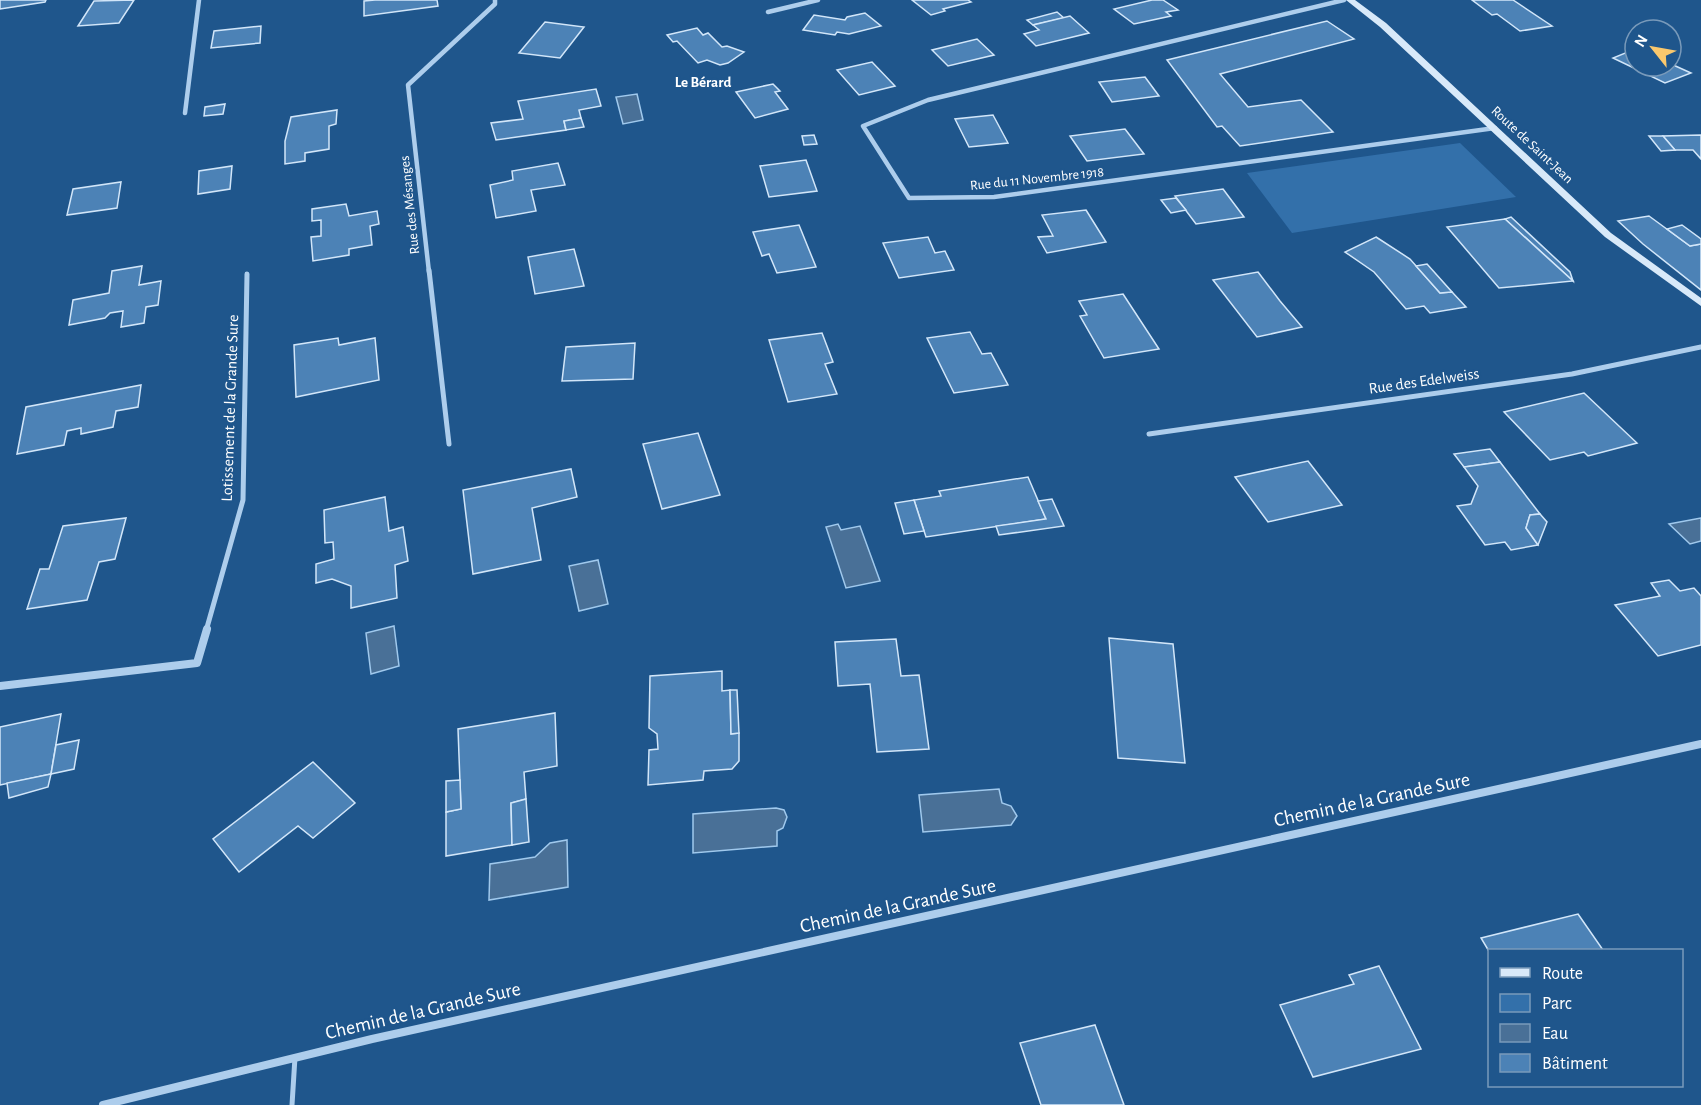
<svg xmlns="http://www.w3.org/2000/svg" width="1701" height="1105" font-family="'Alegreya Sans',sans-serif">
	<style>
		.green { fill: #3370aa }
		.water { fill: #497097; stroke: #a0c9ed; stroke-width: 1.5 }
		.building { fill: #4c82b6; stroke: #d2e6f9; stroke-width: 1.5 }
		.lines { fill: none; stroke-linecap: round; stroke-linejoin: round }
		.lane { stroke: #adcdec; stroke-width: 5 }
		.street-far2 { stroke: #adcdec; stroke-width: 4.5 }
		.street-far1 { stroke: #adcdec; stroke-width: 5 }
		.street { stroke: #adcdec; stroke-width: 8 }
		.secondary { fill: #d8e9f9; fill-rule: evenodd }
		.labels { text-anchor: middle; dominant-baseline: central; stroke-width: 4.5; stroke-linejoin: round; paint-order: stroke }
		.far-street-label { font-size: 14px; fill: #fff; stroke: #1f568c }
		.far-neighbourhood-label { font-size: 15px; font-weight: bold; fill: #fff; stroke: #1f568c }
		.street-label { font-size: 16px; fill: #fff; stroke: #1f568c }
		.near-street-label { font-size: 20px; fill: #fff; stroke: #1f568c }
	</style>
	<rect width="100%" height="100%" fill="#1f568c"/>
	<polygon class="green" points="1460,143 1516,197 1292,233 1247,173"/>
	<g class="water">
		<polygon points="637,94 643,120 623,124 616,97"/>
		<polygon points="1701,518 1701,541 1690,544 1669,524"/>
		<polygon points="838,524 841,530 860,526 880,581 846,588 826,527"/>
		<polygon points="598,560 608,604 579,611 569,566"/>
		<polygon points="394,626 399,666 371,674 366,633"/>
		<polygon points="999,789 1002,803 1011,806 1017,816 1011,825 923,832 919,795"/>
		<polygon points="776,808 784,810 787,817 783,828 777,831 777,846 693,853 693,814"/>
		<polygon points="567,840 568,887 489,900 490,864 535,857 550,843"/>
	</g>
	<g class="building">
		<polygon points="0,0 46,0 45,2 0,9"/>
		<polygon points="134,0 119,23 78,26 94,1"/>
		<polygon points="375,0 437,0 438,6 364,16 364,1"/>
		<polygon points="912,0 968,0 971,2 943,9 945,11 931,15"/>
		<polygon points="1152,0 1163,0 1178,10 1166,12 1171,16 1134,24 1114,9"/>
		<polygon points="1472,0 1513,0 1552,26 1520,31 1497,14 1492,15"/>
		<polygon points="1057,12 1064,18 1033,25 1027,20"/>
		<polygon points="865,13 881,26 849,34 837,32 835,35 803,30 814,15 845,20 847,17"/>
		<polygon points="1070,16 1089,33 1036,46 1024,34 1039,30 1033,25"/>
		<polygon points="1327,21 1354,39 1220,74 1248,107 1301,100 1333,132 1240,146 1222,126 1217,127 1167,60"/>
		<polygon points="545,22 584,27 560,58 519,53"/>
		<polygon points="261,26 260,43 211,48 214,31"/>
		<polygon points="697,28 703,35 708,33 722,47 727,46 744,52 728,63 720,65 707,60 698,63 677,41 673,42 667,35"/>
		<polygon points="977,39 994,55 948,66 932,50"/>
		<polygon points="1635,49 1635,66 1671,66 1671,64 1691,73 1665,83 1613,58"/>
		<polygon points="872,62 895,86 859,95 837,70"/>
		<polygon points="1145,77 1159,96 1112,102 1099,82"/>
		<polygon points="773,84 780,91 775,92 788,109 755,118 736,92"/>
		<polygon points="596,89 601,106 579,110 581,118 564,121 566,130 496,140 491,123 523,119 518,101"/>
		<polygon points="225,104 223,114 204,116 205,107"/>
		<polygon points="337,110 336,124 329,126 329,149 305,153 305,161 285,164 285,141 291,117"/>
		<polygon points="993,115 1008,143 969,147 955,119"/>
		<polygon points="581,118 584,127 566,130 564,121"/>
		<polygon points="1125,129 1144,154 1087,161 1070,136"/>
		<polygon points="814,135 817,144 804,145 802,136"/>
		<polygon points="1701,135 1701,159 1693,150 1675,150 1663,136"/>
		<polygon points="1649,136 1663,136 1675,150 1661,151"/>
		<polygon points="806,160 817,191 769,197 760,166"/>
		<polygon points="558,163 565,185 531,190 536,211 496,218 490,185 513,180 512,171"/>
		<polygon points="232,166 230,189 198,194 199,171"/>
		<polygon points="121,182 117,208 67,215 73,189"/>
		<polygon points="1223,189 1244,217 1196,224 1175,196"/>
		<polygon points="1176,198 1186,210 1171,213 1161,200"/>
		<polygon points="346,204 349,216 377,211 379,224 370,226 372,245 349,249 349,255 313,261 311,237 321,236 321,220 312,221 312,209"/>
		<polygon points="1086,210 1106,242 1047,253 1038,237 1053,236 1042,215"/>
		<polygon points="1649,216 1690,246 1701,244 1701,290 1643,244 1618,221"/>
		<polygon points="1511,217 1570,272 1573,281 1505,219"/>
		<polygon points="1505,219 1573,281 1499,288 1447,227"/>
		<polygon points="799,225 816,267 777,273 769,254 762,256 753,232"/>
		<polygon points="1682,225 1701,239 1701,244 1690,246 1667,229"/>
		<polygon points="928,237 935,253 945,251 954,270 899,278 883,243"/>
		<polygon points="1376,237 1410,259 1440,293 1452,292 1466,307 1430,313 1424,306 1406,309 1374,272 1345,252"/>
		<polygon points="574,249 584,286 535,294 528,257"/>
		<polygon points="1427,264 1452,292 1440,293 1416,266"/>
		<polygon points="142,266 139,285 161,281 158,305 146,307 144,323 121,327 123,311 110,313 105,318 69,325 73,300 109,293 112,271"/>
		<polygon points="1258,272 1280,301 1302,327 1257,337 1213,280"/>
		<polygon points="1123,294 1159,349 1104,358 1080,316 1087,315 1079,301"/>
		<polygon points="970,332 982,354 991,353 1008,385 954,393 927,338"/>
		<polygon points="822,333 833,362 825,364 837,394 788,402 769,340"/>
		<polygon points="338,338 339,345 375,338 379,380 296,397 294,345"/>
		<polygon points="635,343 633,379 562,381 566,347"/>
		<polygon points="141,385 138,407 116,411 113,427 81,434 81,428 67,431 64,445 17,454 26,407"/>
		<polygon points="1584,393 1637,443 1588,456 1584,452 1550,460 1504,412"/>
		<polygon points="698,433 720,495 662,509 643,444"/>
		<polygon points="1490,449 1500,462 1464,467 1454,454"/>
		<polygon points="1308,461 1342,505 1268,522 1235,477"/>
		<polygon points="1500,462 1540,514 1530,515 1526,528 1538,545 1511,550 1505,542 1485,545 1457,506 1471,504 1478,486 1464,467"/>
		<polygon points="571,469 577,497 532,508 541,560 473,574 463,490"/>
		<polygon points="1028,477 1046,519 926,537 914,500 941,496 939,491"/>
		<polygon points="385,497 389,531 403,527 408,561 395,565 397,598 351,608 351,586 332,579 316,583 316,564 334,559 333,542 325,543 324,510"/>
		<polygon points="1052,499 1064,526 999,535 996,526 1046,519 1038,501"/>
		<polygon points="914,500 924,531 904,534 895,503"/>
		<polygon points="1540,514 1547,522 1538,545 1526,528 1530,515"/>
		<polygon points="126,518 115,559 99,562 87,600 27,609 40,569 49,569 63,526"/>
		<polygon points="1669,580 1680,591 1694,588 1701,596 1701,645 1658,656 1615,605 1660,596 1651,583"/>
		<polygon points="1109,638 1173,644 1185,763 1118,758"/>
		<polygon points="896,639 901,676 919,675 929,749 877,752 870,684 838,686 835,642"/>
		<polygon points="722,671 722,691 730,690 731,734 739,733 739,761 732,769 704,771 703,780 648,785 649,750 658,749 657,734 649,728 650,676"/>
		<polygon points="730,690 737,690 739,733 731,734"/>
		<polygon points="555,713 557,766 524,772 526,799 511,803 512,845 446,856 446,812 461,809 458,729"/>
		<polygon points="61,714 51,774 0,785 0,727"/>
		<polygon points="79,740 74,769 51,774 56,745"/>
		<polygon points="313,762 355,803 313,838 298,826 239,872 213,839"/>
		<polygon points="51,774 48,787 9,798 7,783"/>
		<polygon points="460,780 461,809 446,812 446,781"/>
		<polygon points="526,799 529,842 512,845 511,803"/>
		<polygon points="1578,914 1603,950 1490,950 1490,953 1481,938"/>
		<polygon points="1379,966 1421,1049 1313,1077 1280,1005 1354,984 1349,975"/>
		<polygon points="1095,1025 1124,1105 1041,1105 1020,1043"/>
	</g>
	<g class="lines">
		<polyline class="lane" points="292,1105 295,1057"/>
		<g class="street-far2">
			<polyline points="1344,0 928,100 863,126 909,198 994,197 1495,128"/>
			<polyline points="768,12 818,0"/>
			<polyline points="185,113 199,0"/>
			<polyline points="429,272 408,85 495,4 495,0"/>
		</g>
		<g class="street-far1">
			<polyline points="429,270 449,444"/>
			<polyline points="1149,434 1572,374 1701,347"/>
			<polyline points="206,631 243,500 247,274"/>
		</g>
		<g class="street">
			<polyline points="0,686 197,663 207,629"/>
			<polyline points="103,1105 372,1039 1701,744"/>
		</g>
		<polygon class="secondary" points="1346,0 1355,0 1386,23 1611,233 1701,298 1701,306 1605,237 1380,27"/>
	</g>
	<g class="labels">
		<g class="far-street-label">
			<text transform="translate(1532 145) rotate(43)">Route de Saint-Jean</text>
			<text transform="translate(1037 179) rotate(-6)">Rue du 11 Novembre 1918</text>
			<text transform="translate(410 205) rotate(-96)">Rue des Mésanges</text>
		</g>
		<g class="far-neighbourhood-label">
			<text x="703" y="82">Le Bérard</text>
		</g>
		<g class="street-label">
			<text transform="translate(1424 381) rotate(-8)">Rue des Edelweiss</text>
			<text transform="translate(230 408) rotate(-88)">Lotissement de la Grande Sure</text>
		</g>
		<g class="near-street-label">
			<text transform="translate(1372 800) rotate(-12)">Chemin de la Grande Sure</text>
			<text transform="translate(898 906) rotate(-12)">Chemin de la Grande Sure</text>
			<text transform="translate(423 1011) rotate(-13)">Chemin de la Grande Sure</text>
		</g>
	</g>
	<rect x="1488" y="949" width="195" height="138" fill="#1f568c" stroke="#799aba" stroke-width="1.5"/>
	<rect x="1500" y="968" width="30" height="9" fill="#d8e9f9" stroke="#799aba" stroke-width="1.5"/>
	<text x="1542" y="979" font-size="18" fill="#ffffff">Route</text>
	<rect x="1500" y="994" width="30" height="18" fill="#3370aa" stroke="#799aba" stroke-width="1.5"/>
	<text x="1542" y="1009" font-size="18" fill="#ffffff">Parc</text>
	<rect x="1500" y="1024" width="30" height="18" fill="#497097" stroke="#799aba" stroke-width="1.5"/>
	<text x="1542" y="1039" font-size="18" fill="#ffffff">Eau</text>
	<rect x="1500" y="1054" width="30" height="18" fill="#4c82b6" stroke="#799aba" stroke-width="1.5"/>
	<text x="1542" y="1069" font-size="18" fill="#ffffff">Bâtiment</text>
	<g transform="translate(1653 48) rotate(301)"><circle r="28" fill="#1f568c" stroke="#799aba" stroke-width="1.5"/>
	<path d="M0-4.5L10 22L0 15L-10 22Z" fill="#fac86d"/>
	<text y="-9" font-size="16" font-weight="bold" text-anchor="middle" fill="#ffffff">N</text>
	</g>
</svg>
